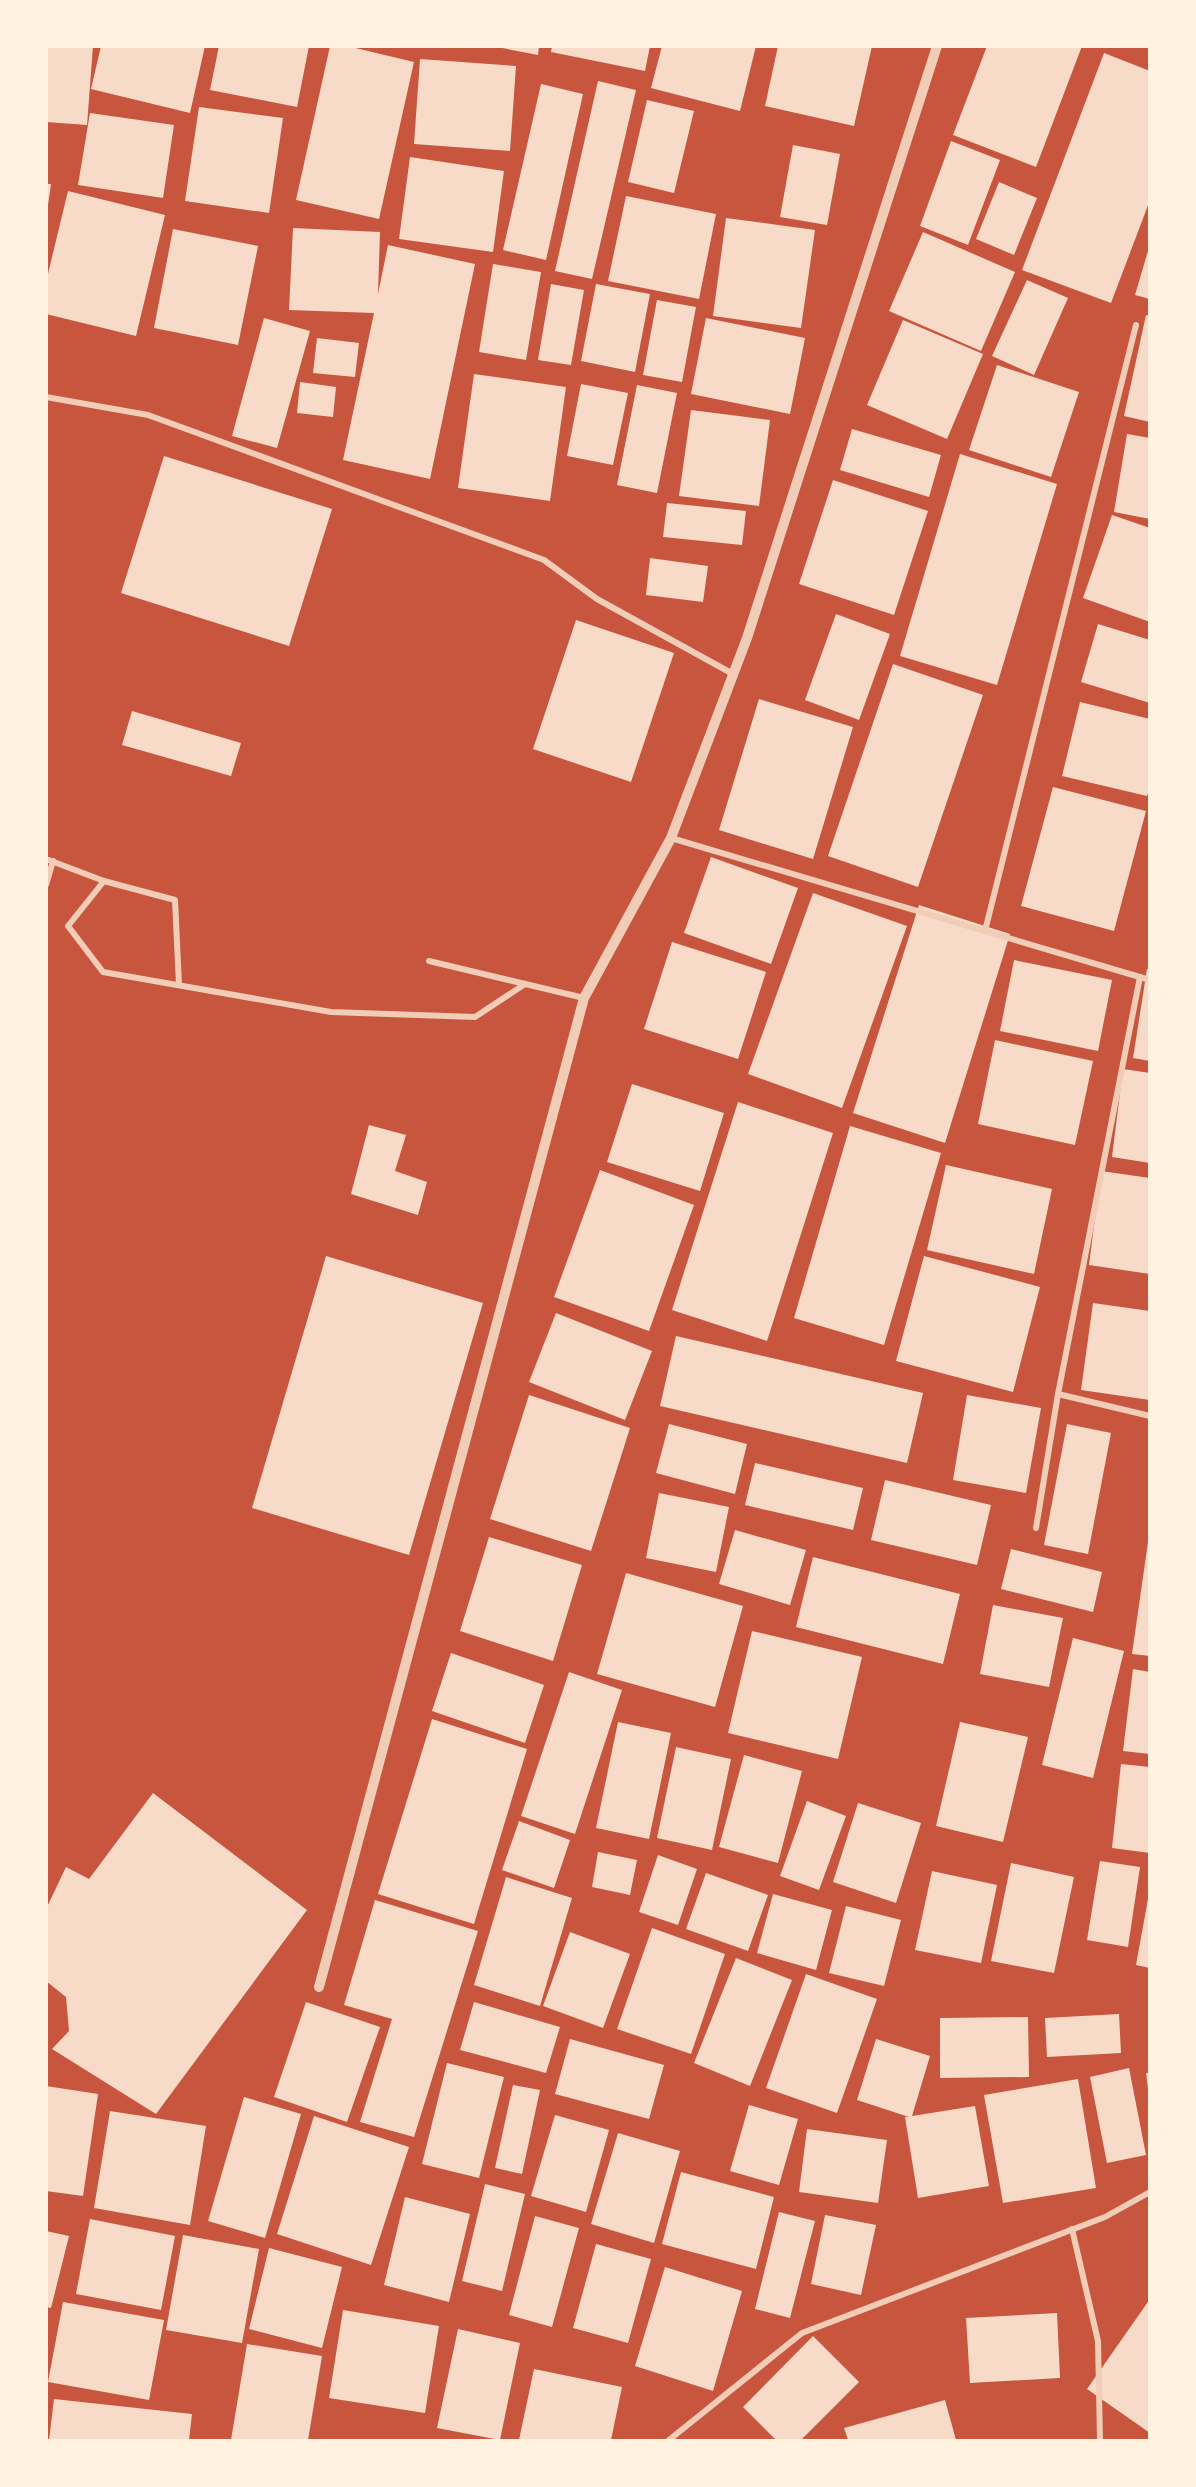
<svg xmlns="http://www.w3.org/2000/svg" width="1196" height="2487" font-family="Spectral,serif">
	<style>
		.building { fill: #f7dbc8 }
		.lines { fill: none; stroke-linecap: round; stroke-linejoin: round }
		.minor { stroke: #f1ccb7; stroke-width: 6 }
		.tertiary { stroke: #f1ccb7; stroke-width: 10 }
	</style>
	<rect width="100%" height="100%" fill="#c8553d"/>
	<g class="building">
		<polygon points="46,46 93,46 87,125 46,122"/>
		<polygon points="101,46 205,46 190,113 91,89"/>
		<polygon points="219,46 309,46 297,107 210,90"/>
		<polygon points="330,46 347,46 414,62 379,219 296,200"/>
		<polygon points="492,46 539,46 538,55"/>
		<polygon points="552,46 650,46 645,71 551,52"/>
		<polygon points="662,46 756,46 740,111 651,88"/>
		<polygon points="778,46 872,46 854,126 765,106"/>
		<polygon points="987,46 1082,46 1036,167 953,135"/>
		<polygon points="1104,53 1150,71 1150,200 1111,303 1022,270"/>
		<polygon points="420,59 516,66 510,151 414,144"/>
		<polygon points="598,81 636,90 592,279 555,271"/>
		<polygon points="541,84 583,94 546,260 503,250"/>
		<polygon points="647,100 694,111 674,193 628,182"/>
		<polygon points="199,107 283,118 269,213 185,201"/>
		<polygon points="90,113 174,125 163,198 78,185"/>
		<polygon points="951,141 1000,160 968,245 920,226"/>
		<polygon points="793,145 840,154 827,225 780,217"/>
		<polygon points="410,157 504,171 493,252 399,239"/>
		<polygon points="999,182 1037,198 1014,255 976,239"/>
		<polygon points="46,184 51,184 48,205 46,204"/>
		<polygon points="68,191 165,215 136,336 46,314 46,282"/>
		<polygon points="626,196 716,214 699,299 608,281"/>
		<polygon points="726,218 815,230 801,328 713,316"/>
		<polygon points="293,228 380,232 378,294 388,245 475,264 430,479 343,460 374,313 289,310"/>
		<polygon points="173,229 258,246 238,345 154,328"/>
		<polygon points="923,232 1015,272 981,351 889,311"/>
		<polygon points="1150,244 1150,299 1135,295"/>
		<polygon points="493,264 541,272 526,360 479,352"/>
		<polygon points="1027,280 1068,298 1034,375 992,356"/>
		<polygon points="551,284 584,290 571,365 538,360"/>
		<polygon points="596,284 650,294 635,372 581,361"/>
		<polygon points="657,300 696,307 682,382 643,375"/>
		<polygon points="1146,315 1150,316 1150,422 1124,416"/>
		<polygon points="264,318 310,331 277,448 232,436"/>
		<polygon points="706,318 805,338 790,414 691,394"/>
		<polygon points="903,320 983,354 947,439 867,405"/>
		<polygon points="317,338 359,343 355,377 313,373"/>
		<polygon points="997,365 1079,392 1051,477 969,450"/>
		<polygon points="474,374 566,387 550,501 458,488"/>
		<polygon points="300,382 336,387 333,417 297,413"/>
		<polygon points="581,384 628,393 613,465 567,456"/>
		<polygon points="637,385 677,393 657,493 617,485"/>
		<polygon points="691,410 770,420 759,506 679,496"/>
		<polygon points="852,429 941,455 929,497 840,470"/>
		<polygon points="1127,434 1150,438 1150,519 1114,512"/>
		<polygon points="960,454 1057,484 997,685 900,656"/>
		<polygon points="164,456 332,509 289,646 121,593"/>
		<polygon points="833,480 928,511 894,615 799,584"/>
		<polygon points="667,503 746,511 742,545 663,537"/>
		<polygon points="1112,515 1150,528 1150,622 1083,598"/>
		<polygon points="650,558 708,566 703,602 646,595"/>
		<polygon points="836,614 890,634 859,720 805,700"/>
		<polygon points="576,620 674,653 631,782 533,749"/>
		<polygon points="1098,624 1150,640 1150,703 1081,682"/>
		<polygon points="893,664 983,695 918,887 828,856"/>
		<polygon points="759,699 853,727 813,859 719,830"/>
		<polygon points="1080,702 1150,719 1150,786 1147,796 1062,776"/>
		<polygon points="132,711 241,743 231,776 122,745"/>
		<polygon points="1053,787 1146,811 1114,931 1021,906"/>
		<polygon points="711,857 798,888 771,964 684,933"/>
		<polygon points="813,893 907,926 842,1108 748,1074"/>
		<polygon points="919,905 1010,934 945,1143 853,1113"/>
		<polygon points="672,942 766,972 738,1059 644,1029"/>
		<polygon points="1014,960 1112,980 1098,1051 1000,1031"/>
		<polygon points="1147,969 1150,969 1150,1061 1133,1058"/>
		<polygon points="995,1040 1093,1061 1075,1145 978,1124"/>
		<polygon points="1123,1069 1150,1073 1150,1163 1112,1157"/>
		<polygon points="632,1084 724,1113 700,1191 607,1162"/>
		<polygon points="738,1102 833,1133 767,1341 672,1310"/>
		<polygon points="369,1125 406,1135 395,1171 427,1182 418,1215 351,1194"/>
		<polygon points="850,1126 941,1153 884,1345 794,1318"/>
		<polygon points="946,1165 1052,1189 1034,1274 927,1250"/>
		<polygon points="600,1170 694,1205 649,1331 554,1297"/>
		<polygon points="1101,1171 1150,1178 1150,1274 1089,1265"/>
		<polygon points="326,1256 483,1303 409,1555 252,1508"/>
		<polygon points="924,1256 1040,1287 1013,1392 896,1361"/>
		<polygon points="1093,1303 1150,1311 1150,1400 1081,1390"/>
		<polygon points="556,1313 652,1351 625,1420 529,1382"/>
		<polygon points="676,1336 923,1393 907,1463 660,1406"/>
		<polygon points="529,1395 630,1428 591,1551 490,1519"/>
		<polygon points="967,1395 1041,1408 1026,1493 953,1480"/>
		<polygon points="669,1424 747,1444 735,1494 656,1473"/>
		<polygon points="1067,1424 1111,1433 1088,1554 1044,1545"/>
		<polygon points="755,1463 863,1488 853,1530 745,1505"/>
		<polygon points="885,1480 991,1505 977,1565 871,1540"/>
		<polygon points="659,1493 729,1507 716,1572 646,1558"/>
		<polygon points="735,1530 806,1550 790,1605 719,1584"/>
		<polygon points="489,1537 582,1565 553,1661 460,1631"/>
		<polygon points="1148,1542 1150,1542 1150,1656 1132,1654"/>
		<polygon points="1011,1549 1102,1572 1093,1612 1001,1589"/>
		<polygon points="813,1557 960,1594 943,1664 796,1627"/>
		<polygon points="626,1573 743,1606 715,1707 597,1674"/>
		<polygon points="993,1605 1063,1618 1049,1687 980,1674"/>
		<polygon points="752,1631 862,1657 838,1759 728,1733"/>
		<polygon points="1073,1638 1124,1651 1093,1778 1042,1765"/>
		<polygon points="451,1653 544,1685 525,1743 432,1711"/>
		<polygon points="1133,1669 1150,1672 1150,1754 1123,1751"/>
		<polygon points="569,1672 622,1690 575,1834 521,1816"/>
		<polygon points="432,1719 527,1749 474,1924 378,1894"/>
		<polygon points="618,1722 671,1733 649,1839 596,1828"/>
		<polygon points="960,1722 1028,1737 1003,1842 936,1826"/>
		<polygon points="676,1747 731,1759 712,1850 657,1838"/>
		<polygon points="744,1755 802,1771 778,1863 719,1847"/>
		<polygon points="1121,1764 1150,1767 1150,1853 1112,1848"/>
		<polygon points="153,1793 307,1910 156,2114 52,2049 69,2031 66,1997 46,1981 46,1909 66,1867 89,1879"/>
		<polygon points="807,1801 846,1816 819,1890 780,1876"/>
		<polygon points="858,1803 921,1823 896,1903 833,1882"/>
		<polygon points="519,1821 570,1840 554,1888 502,1870"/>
		<polygon points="598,1852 637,1860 630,1895 592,1887"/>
		<polygon points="658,1855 697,1869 678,1925 639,1912"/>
		<polygon points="1100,1861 1140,1867 1128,1947 1087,1940"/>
		<polygon points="1011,1863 1074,1877 1054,1973 991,1961"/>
		<polygon points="932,1871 997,1885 981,1963 915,1950"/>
		<polygon points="706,1873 768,1895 748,1951 686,1929"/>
		<polygon points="506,1877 572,1898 540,2006 474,1985"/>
		<polygon points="773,1894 832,1910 816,1970 757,1953"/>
		<polygon points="1148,1899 1150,1899 1150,1968 1136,1965"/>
		<polygon points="375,1900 478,1931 414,2137 360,2122 392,2019 344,2005"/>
		<polygon points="846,1906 901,1920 884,1986 829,1973"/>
		<polygon points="652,1928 725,1954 691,2054 617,2029"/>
		<polygon points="570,1932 630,1954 603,2028 543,2006"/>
		<polygon points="736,1958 792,1980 750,2086 694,2063"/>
		<polygon points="806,1974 877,1999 837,2113 766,2088"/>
		<polygon points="306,2002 380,2027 347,2122 274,2097"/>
		<polygon points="474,2002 560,2027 546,2073 460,2050"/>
		<polygon points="1119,2014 1121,2053 1047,2057 1045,2018"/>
		<polygon points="1028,2017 1029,2077 940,2078 940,2018"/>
		<polygon points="570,2039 664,2065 649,2119 555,2094"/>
		<polygon points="876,2039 930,2056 912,2116 975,2106 989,2186 918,2198 905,2117 909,2117 857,2100"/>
		<polygon points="447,2063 504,2077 479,2178 422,2164"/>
		<polygon points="1129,2068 1146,2155 1107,2163 1090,2077"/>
		<polygon points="1146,2073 1150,2073 1150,2088 1148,2089"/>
		<polygon points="1078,2079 1096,2188 1003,2203 984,2095"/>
		<polygon points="513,2085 540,2090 522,2174 495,2168"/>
		<polygon points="46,2086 98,2094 83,2196 46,2191"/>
		<polygon points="244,2097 301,2114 265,2238 208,2221"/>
		<polygon points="749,2105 798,2119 779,2185 730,2171"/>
		<polygon points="110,2111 206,2126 190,2225 94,2208"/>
		<polygon points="555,2115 609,2130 586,2212 531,2196"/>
		<polygon points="314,2116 409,2147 371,2265 277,2234"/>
		<polygon points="807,2129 887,2140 878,2203 799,2192"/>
		<polygon points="618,2133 680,2151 654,2243 591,2224"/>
		<polygon points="681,2172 774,2197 756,2269 662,2244"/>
		<polygon points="485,2184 525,2194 502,2291 462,2281"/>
		<polygon points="405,2197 470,2214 449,2302 384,2285"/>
		<polygon points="779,2212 815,2221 790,2318 755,2309"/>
		<polygon points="825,2215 876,2225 861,2295 811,2284"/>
		<polygon points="535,2216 579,2228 552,2327 509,2315"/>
		<polygon points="90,2219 175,2236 161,2310 76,2294"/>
		<polygon points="46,2231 69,2236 51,2308 46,2307"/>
		<polygon points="183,2235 259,2249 242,2343 166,2330"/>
		<polygon points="596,2244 651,2259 628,2343 573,2328"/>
		<polygon points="269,2248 342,2267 322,2348 249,2329"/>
		<polygon points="665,2267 742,2291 713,2391 635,2366"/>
		<polygon points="1150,2299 1150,2433 1087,2389"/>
		<polygon points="63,2302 164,2320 149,2400 48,2382"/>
		<polygon points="343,2310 439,2326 425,2413 329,2398"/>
		<polygon points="1057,2313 1060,2378 970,2383 966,2318"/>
		<polygon points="458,2329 520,2343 500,2440 437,2428"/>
		<polygon points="813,2336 859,2382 801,2440 776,2440 743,2407"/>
		<polygon points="247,2344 322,2356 308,2440 231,2440"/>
		<polygon points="534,2369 622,2387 611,2440 519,2440"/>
		<polygon points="54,2399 192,2414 189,2440 49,2440"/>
		<polygon points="945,2400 956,2440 848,2440 844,2428"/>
	</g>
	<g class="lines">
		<g class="minor">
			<polyline points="46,397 148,415 544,560 597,599 733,674"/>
			<polyline points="671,838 1150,980"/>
			<polyline points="46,859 104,881"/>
			<polyline points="46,885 53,861"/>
			<polyline points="985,931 1136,325"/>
			<polyline points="429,961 584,998"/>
			<polyline points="179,985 175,900 104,881 68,926 103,972 331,1012 475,1017 525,984"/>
			<polyline points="1058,1394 1150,1416"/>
			<polyline points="1036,1528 1058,1394 1140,977"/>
			<polyline points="1072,2229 1098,2341 1100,2440"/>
			<polyline points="669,2440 802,2333 1105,2217 1150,2192"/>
		</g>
		<polyline class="tertiary" points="319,1987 584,998 671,838 747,638 937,46"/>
	</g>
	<rect width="1196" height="2487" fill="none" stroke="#fff3e0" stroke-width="96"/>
</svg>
